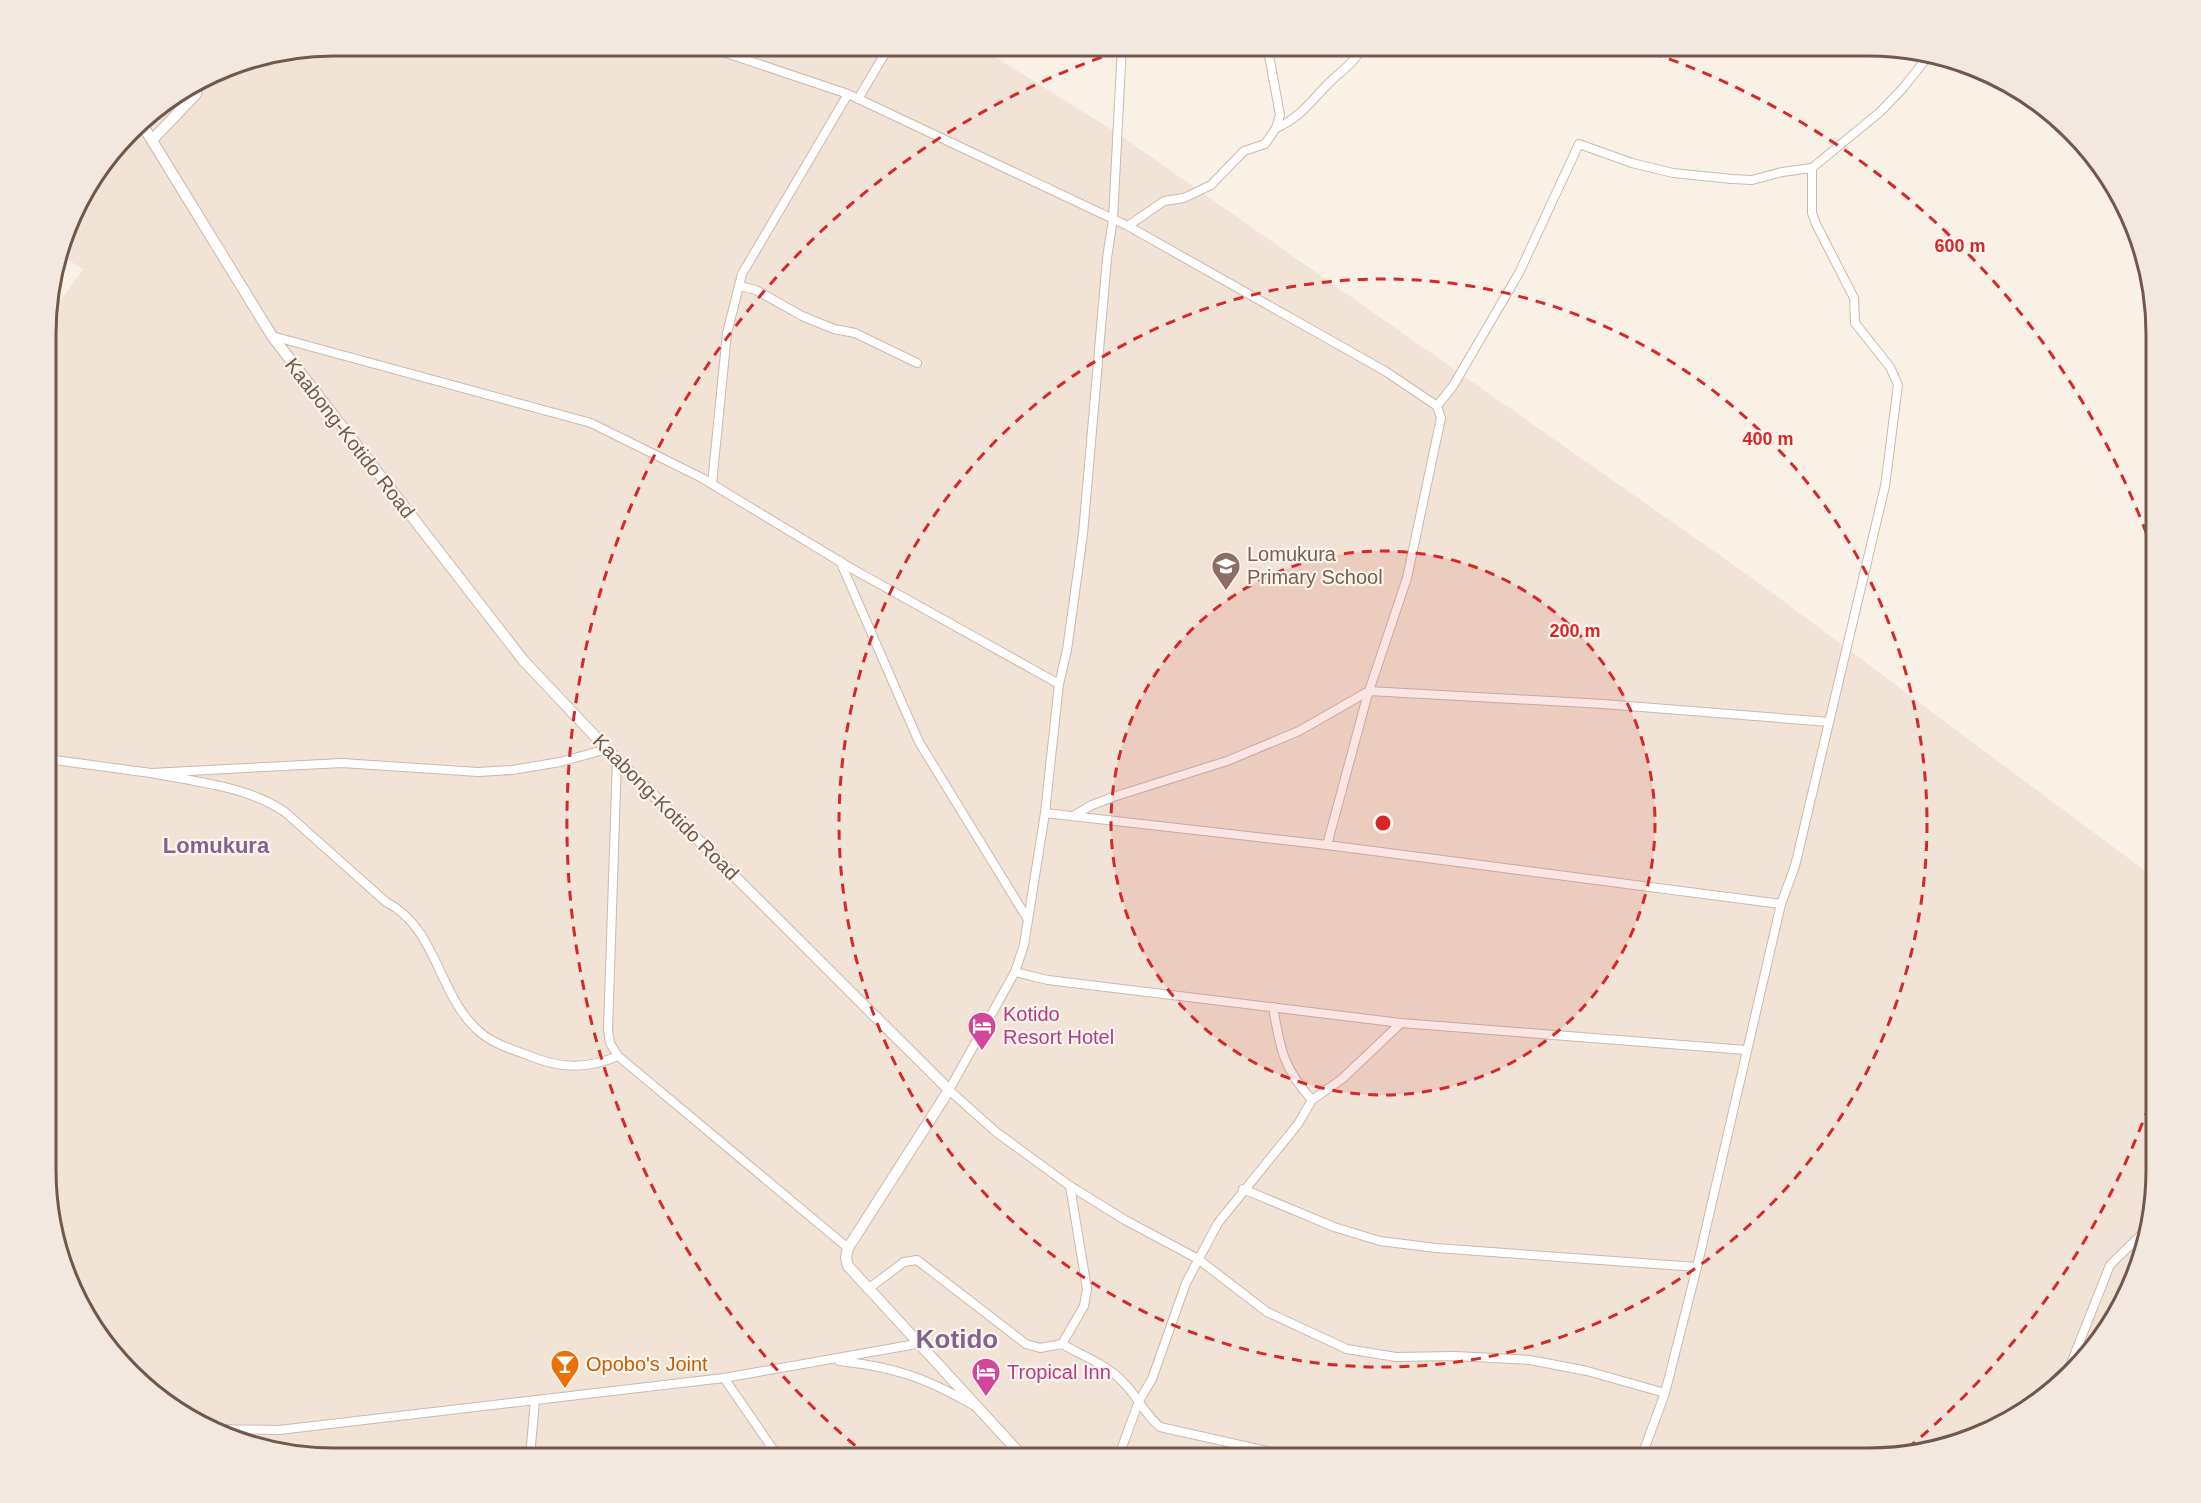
<svg xmlns="http://www.w3.org/2000/svg" width="2201" height="1503" font-family="Arial,sans-serif">
	<style>
		.residential { fill: #f1e3d5 }
		.lines { fill: none; stroke-linecap: round; stroke-linejoin: round }
		.minor-casing { stroke: #cbb9ad; stroke-width: 10 }
		.tertiary-casing { stroke: #cbb9ad; stroke-width: 12 }
		.minor { stroke: #fff; stroke-width: 8 }
		.tertiary { stroke: #fff; stroke-width: 10 }
		.ring { fill: none; stroke: #d62828; stroke-width: 3; stroke-dasharray: 10 8 }
		.labels { text-anchor: middle; dominant-baseline: central; stroke-width: 4.5; stroke-linejoin: round; paint-order: stroke }
		.street-label { font-size: 20px; fill: #71584d; stroke: #fdf5ec }
		.education-label { font-size: 20px; fill: #785e54; stroke: #fdf5ec; text-anchor: start }
		.hotel-label { font-size: 20px; fill: #b23c85; stroke: #fdf5ec; text-anchor: start }
		.food-label { font-size: 20px; fill: #c56008; stroke: #fdf5ec; text-anchor: start }
		.quarter-label { font-size: 22px; font-weight: bold; fill: #7d658d; stroke: #fdf5ec }
		.district-label { font-size: 26px; font-weight: bold; fill: #7d658d; stroke: #fdf5ec }
		.rim { fill: none; stroke: #71584d; stroke-width: 3 }
		.centre { fill: #d62828; stroke: #fdf5ec; stroke-width: 3 }
		.ring-label { font-size: 18px; text-anchor: middle; font-weight: bold; fill: #d62828; stroke: #fdf5ec; stroke-width: 4.5; stroke-linejoin: round; paint-order: stroke }
	</style>
	<rect width="100%" height="100%" fill="#faf1e6"/>
	<polygon class="residential" points="334,45 976,45 1117,133 1752,578 2155,878 2155,1188 2141,1262 2097,1345 1995,1428 1867,1458 315,1457 241,1443 158,1399 84,1314 47,1206 47,320 83,269 60,255 75,206 143,117 224,67"/>
	<g class="lines">
		<g class="minor-casing">
			<g id="minor">
				<polyline points="702,45 848,94 1128,226 1385,371 1437,406 1441,418 1407,578 1367,697 1327,845"/>
				<polyline points="1122,45 1113,219 1107,258 1083,534 1067,650 1059,684 1045,813 1024,945 1015,972 949,1090 996,1132 1070,1186 1125,1220 1198,1259 1267,1312 1347,1349 1396,1357 1455,1356 1530,1360 1587,1371 1665,1393"/>
				<polyline points="858,99 890,45"/>
				<path d="M 1276,128 C 1301,118 1313,98 1332,80 C 1344,69 1357,60 1363,45"/>
				<polyline points="1128,226 1164,201 1184,198 1211,185 1244,151 1265,144 1276,128 1280,115 1267,45"/>
				<polyline points="739,286 756,290 802,316 834,329 855,333 917,363"/>
				<polyline points="272,336 591,423 702,478 849,567 1059,684"/>
				<polyline points="1437,406 1453,386 1519,273 1579,144 1632,163 1673,173 1732,179 1752,180 1782,172 1812,168 1880,112 1903,88 1930,54"/>
				<polyline points="712,484 727,333 742,274 848,94"/>
				<polyline points="840,561 919,742 1027,918"/>
				<polyline points="47,759 151,773 342,763 478,772 512,770 560,762 607,749"/>
				<polyline points="617,759 608,1030 610,1043 618,1056 848,1248"/>
				<path d="M 151,773 C 196,782 247,786 285,812 L 386,902 C 438,928 438,998 481,1033 C 494,1044 514,1050 530,1056 C 561,1069 588,1069 618,1056"/>
				<polyline points="1045,813 1327,845 1781,904"/>
				<polyline points="1073,816 1092,805 1113,797 1227,761 1299,731 1369,691 1603,704 1829,722"/>
				<polyline points="1015,972 1048,980 1401,1023 1746,1050"/>
				<path d="M 1273,1007 C 1280,1048 1283,1068 1312,1100"/>
				<polyline points="1243,1189 1334,1227 1380,1241 1436,1248 1697,1267"/>
				<path d="M 868,1289 L 904,1262 L 917,1260 L 1026,1344 L 1040,1348 L 1062,1344 C 1081,1355 1107,1365 1122,1381 C 1137,1395 1144,1414 1160,1427 L 1298,1458"/>
				<polyline points="1062,1344 1084,1306 1087,1289 1070,1186"/>
				<path d="M 839,1361 C 894,1367 924,1377 973,1405"/>
				<polyline points="2070,1366 2110,1265 2147,1229"/>
				<polyline points="724,1378 779,1458"/>
				<polyline points="215,1429 279,1430 724,1378 922,1343"/>
				<polyline points="530,1457 535,1400"/>
				<polyline points="1118,1458 1139,1401 1152,1379 1186,1283 1218,1223 1298,1124 1312,1100 1342,1079 1401,1023"/>
				<polyline points="1641,1458 1665,1393 1697,1267 1781,904 1795,866 1885,486 1898,385 1890,367 1855,323 1854,298 1816,224 1812,213 1812,168"/>
			</g>
		</g>
		<g class="tertiary-casing">
			<g id="tertiary">
				<polyline points="140,121 272,336 523,660 607,749 949,1090 848,1248 846,1258 848,1266 1024,1458"/>
				<polyline points="153,139 196,94 198,83"/>
			</g>
		</g>
		<use href="#minor" class="minor"/>
		<use href="#tertiary" class="tertiary"/>
	</g>
	<circle cx="1383" cy="823" r="272" fill="#d62828" fill-opacity=".12"/>
	<g class="ring">
		<circle cx="1383" cy="823" r="272"/>
		<circle cx="1383" cy="823" r="544"/>
		<path d="M2155 1089A816 816 0 0 1 1908 1448M869 1457A816 816 0 0 1 1131 47M1635 47A816 816 0 0 1 2155 557"/>
	</g>
	<defs>
		<g id="school-pin" transform="scale(1.5)"><path d="M0 17L-7.5 6A9.5 9.5 0 1 1 7.5 6Z" fill="#8d6e63" stroke="#fdf5ec"/><path d="M0-5L7-2L0 1L-7-2ZM-4 1L0 2.5L4 1V4Q0 6-4 4Z" fill="#fff"/></g>
		<g id="hotel-pin" transform="scale(1.5)"><path d="M0 17L-7.5 6A9.5 9.5 0 1 1 7.5 6Z" fill="#d1479c" stroke="#fdf5ec"/><path d="M-6-4.5h1.5V1H6V5H4.5V3h-9V5H-6ZM-4 0a1.8 1.8 0 1 1 3.6 0ZM.5 0V-2.5h3Q6-2.5 6 0Z" fill="#fff"/></g>
		<g id="bar-pin" transform="scale(1.5)"><path d="M0 17L-7.5 6A9.5 9.5 0 1 1 7.5 6Z" fill="#e8710a" stroke="#fdf5ec"/><path d="M-6-5H6L.8 .8V4.5H3.5V6h-7V4.5H-.8V.8Z" fill="#fff"/></g>
	</defs>
	<g fill-rule="evenodd">
		<use href="#school-pin" x="1226" y="566"/>
		<use href="#hotel-pin" x="982" y="1026"/>
		<use href="#bar-pin" x="565" y="1364"/>
		<use href="#hotel-pin" x="986" y="1372"/>
	</g>
	<g class="labels">
		<g class="street-label">
			<text transform="translate(350 438) rotate(52)">Kaabong-Kotido Road</text>
			<text transform="translate(666 807) rotate(45)">Kaabong-Kotido Road</text>
		</g>
		<g class="education-label">
			<text x="1247" y="554">Lomukura<tspan x="1247" dy="23">Primary School</tspan></text>
		</g>
		<g class="hotel-label">
			<text x="1003" y="1014">Kotido<tspan x="1003" dy="23">Resort Hotel</tspan></text>
			<text x="1007" y="1372">Tropical Inn</text>
		</g>
		<g class="food-label">
			<text x="586" y="1364">Opobo's Joint</text>
		</g>
		<g class="quarter-label">
			<text x="216" y="845">Lomukura</text>
		</g>
		<g class="district-label">
			<text x="957" y="1339">Kotido</text>
		</g>
	</g>
	<path d="M0 0H2201V1503H0ZM334 56H1868A278 278 0 0 1 2146 334V1170A278 278 0 0 1 1868 1448H334A278 278 0 0 1 56 1170V334A278 278 0 0 1 334 56Z" fill="#f2e8df" fill-rule="evenodd"/>
	<path class="rim" d="M334 56H1868A278 278 0 0 1 2146 334V1170A278 278 0 0 1 1868 1448H334A278 278 0 0 1 56 1170V334A278 278 0 0 1 334 56Z"/>
	<circle cx="1383" cy="823" r="9" class="centre"/>
	<g class="ring-label">
		<text x="1960" y="252">600 m</text>
		<text x="1768" y="445">400 m</text>
		<text x="1575" y="637">200 m</text>
	</g>
</svg>
